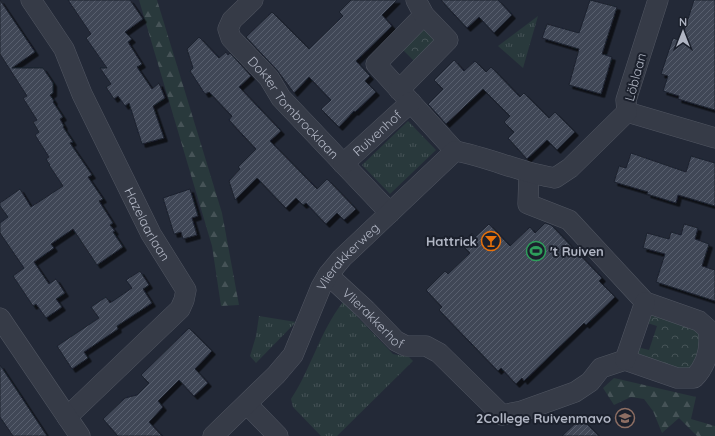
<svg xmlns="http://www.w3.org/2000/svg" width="715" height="436" font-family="Quicksand,sans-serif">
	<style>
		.grass { fill: url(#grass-tufts) }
		.forest { fill: url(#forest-firs) }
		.park { fill: url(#park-crowns) }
		.building { fill: url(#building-hatch); stroke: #1d222e; filter: url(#shadow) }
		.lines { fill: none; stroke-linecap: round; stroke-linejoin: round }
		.street-casing { stroke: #515662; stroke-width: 21 }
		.street { stroke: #363b47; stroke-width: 20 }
		.labels { text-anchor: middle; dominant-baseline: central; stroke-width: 4; stroke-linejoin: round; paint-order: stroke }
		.street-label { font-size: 13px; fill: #b1b6c4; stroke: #1b202c }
		.poi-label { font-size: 13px; font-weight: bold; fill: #b1b6c4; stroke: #1b202c; text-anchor: end }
	</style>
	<defs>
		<pattern id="grass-tufts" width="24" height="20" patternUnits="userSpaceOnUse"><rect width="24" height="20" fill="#29393c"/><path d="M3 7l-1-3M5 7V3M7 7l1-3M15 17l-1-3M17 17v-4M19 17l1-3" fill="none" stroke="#465357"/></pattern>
		<pattern id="forest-firs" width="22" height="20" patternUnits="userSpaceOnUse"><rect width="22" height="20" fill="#29393c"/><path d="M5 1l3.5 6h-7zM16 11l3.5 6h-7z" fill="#465357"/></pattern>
		<pattern id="park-crowns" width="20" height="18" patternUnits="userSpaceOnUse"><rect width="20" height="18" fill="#29393c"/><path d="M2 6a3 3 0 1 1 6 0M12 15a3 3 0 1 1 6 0" fill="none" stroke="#465357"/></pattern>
		<pattern id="building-hatch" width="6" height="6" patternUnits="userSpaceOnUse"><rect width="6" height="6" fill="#3f4757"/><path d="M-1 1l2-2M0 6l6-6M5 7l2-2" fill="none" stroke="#585f6e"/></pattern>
		<filter id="shadow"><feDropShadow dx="3.5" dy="3.5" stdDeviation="0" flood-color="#0009"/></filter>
	</defs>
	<rect width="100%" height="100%" fill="#232937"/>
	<g class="grass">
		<polygon points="538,16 523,68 498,46"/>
		<polygon points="408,121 436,150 390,194 362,165"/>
		<path d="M 343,302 L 393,354 L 409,357 L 413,361 L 337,436 L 321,436 L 293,407 L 291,399 C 311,369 320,331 343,302 Z"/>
		<polygon points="259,316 296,322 256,363 250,356 256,336"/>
	</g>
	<g class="forest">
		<polygon points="139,0 157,0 222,213 239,305 221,306 212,246"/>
		<polygon points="614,378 696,397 691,419 715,426 715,436 697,436 679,418 662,433 653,411 644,399 631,397 614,405 603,388"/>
	</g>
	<g class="park">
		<polygon points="421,23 438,42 416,63 399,46"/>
		<polygon points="654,315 695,327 702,333 696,365 687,372 638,354 637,347 649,350 657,326 644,322 650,316"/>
	</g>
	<g class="building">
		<polygon points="0,0 35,52 12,68 43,68 53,83 53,93 50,95 54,101 53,102 63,117 60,119 64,126 63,127 73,142 70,143 92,175 88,177 103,199 99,201 113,223 110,225 115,231 113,232 123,247 97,265 73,229 51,244 54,248 34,262 49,284 56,279 65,293 56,299 62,307 46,318 36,304 33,306 13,276 24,268 0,233 0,223 8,217 0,206 0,203 20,189 31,207 63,186 49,165 50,165 46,159 49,157 35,135 39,132 33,122 37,120 23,98 27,96 0,54"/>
		<polygon points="68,0 130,0 143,19 125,32 132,39 128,42 142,64 137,67 152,89 159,83 165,98 153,106 164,138 142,144 129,103 125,106 118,96 114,99 106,87 111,84 100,68 107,68 86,38 91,34"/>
		<polygon points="351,0 397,0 382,15 392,26 356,61 370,76 365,81 376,92 355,112 354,111 339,127 321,109 331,100 309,77 294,93 277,70 246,37 272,12 309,49 343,16 339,12"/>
		<polygon points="441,0 498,0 512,15 494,33 479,17 467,28"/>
		<polygon points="590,0 617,7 602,54 612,57 601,94 569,85 579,49 542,38 547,24 579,33"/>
		<polygon points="694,0 715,0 715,110 678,99 679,96 663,91 668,76 661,74 673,38 681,41"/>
		<polygon points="199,37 219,58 226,52 228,55 230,53 251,76 239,87 281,131 270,141 317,189 327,179 356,209 344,220 337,213 326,224 306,203 303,205 296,198 286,208 257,178 235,200 229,181 240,169 238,167 256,149 229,120 232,116 209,92 205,94 190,71 193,68 187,49"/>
		<polygon points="454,60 464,71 475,61 486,72 491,67 520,97 524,93 549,118 555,112 575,132 557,150 547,140 527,159 508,138 514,132 504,122 510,116 483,89 446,124 428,104 443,89 434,80"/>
		<polygon points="631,153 686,172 691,156 715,163 715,206 678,195 676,203 647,194 648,192 614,182 619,166 626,168"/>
		<polygon points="190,189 198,216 192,218 197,235 183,239 181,232 174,234 163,198"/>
		<polygon points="545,223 551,225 602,278 599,281 615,297 586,325 584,323 524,381 522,378 516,384 501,368 498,371 439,310 442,307 426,290 445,271 448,274 470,253 461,244 472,233 475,237 489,224 510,246 530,227 535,233"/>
		<polygon points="684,224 698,228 695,239 709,244 702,266 715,270 715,301 656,282 665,254 643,248 647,233 669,239 671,232 681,235"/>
		<polygon points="140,271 149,285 143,289 152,303 117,326 118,329 84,352 88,358 72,369 57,346 99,318 91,307 106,297 110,303 132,288 126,280"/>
		<polygon points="189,328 212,351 195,369 208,383 194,396 179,380 158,401 163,407 149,422 162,436 118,436 103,419 125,398 137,395 149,383 141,375"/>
		<polygon points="0,365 18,392 47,436 13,436 0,417"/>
		<polygon points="581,418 599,436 562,436"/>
	</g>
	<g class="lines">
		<g class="street-casing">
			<g id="street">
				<path id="s1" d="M 31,0 L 64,49 L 82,94 L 151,234 L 186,290 L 184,300 L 180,309 L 67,417"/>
				<path id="s2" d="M 253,0 L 232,20 L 228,29 L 231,38 L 269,78 L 281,98 L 390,213"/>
				<polyline points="658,0 626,100 627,112 715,138"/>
				<polyline points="424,15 376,64 455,151"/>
				<polyline points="399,90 448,40 424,15 416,0"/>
				<path id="s3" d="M 343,164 L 411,102"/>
				<path id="s4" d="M 328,275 L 366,310 L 396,341 L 406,346 L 426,346 L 439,353 L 502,415 L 522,411 L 575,392 L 590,382 L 601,368 L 625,360 L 677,378 L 694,378 C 707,365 711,347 708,329 L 699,321 L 645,302 L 569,220 L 528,204 L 529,173"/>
				<polyline points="0,318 80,436"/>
				<polyline points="625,360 645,302"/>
				<polyline points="247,404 278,436"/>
				<path id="s5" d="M 213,436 L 276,375 L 293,355 L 321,287 L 328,275 L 342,258 L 455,151 C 489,157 521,173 555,178 L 570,168 L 627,112"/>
			</g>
		</g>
		<use href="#street" class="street"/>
	</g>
	<defs>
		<g id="bar-ring" transform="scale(1)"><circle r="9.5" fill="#1b202c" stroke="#e8710a" stroke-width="1.5"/><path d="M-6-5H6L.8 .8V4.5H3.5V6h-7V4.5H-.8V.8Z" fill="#e8710a"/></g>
		<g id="stadium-ring" transform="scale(1)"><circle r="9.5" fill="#1b202c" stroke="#2e9e5b" stroke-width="1.5"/><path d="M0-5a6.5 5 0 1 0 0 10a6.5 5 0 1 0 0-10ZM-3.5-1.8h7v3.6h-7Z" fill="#2e9e5b"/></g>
		<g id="school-ring" transform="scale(1)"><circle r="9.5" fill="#1b202c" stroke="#8d6e63" stroke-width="1.5"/><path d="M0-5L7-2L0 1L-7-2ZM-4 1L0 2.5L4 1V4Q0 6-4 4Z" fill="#8d6e63"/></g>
	</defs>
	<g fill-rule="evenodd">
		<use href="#bar-ring" x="491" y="241"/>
		<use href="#stadium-ring" x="536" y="251"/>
		<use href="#school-ring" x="625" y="418"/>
	</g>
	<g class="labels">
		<g class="street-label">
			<text transform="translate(635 77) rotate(-75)">Löblaan</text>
			<text stroke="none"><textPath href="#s2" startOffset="142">Dokter Tombrocklaan</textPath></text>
			<text stroke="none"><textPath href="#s3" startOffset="46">Ruivenhof</textPath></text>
			<text stroke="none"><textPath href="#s1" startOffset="253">Hazelaarlaan</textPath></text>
			<text stroke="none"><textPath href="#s5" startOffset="228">Vlierakkerweg</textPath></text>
			<text stroke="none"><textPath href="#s4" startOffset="63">Vlierakkerhof</textPath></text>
		</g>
		<g class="poi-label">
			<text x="477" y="241">Hattrick</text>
			<text x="550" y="251" text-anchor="start">'t Ruiven</text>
			<text x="611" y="418">2College Ruivenmavo</text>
		</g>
	</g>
	<g transform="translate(683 32)" stroke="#1b202c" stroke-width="3" paint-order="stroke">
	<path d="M0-3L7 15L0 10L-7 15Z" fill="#b1b6c4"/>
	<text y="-6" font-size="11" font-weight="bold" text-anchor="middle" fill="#b1b6c4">N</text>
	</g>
</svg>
